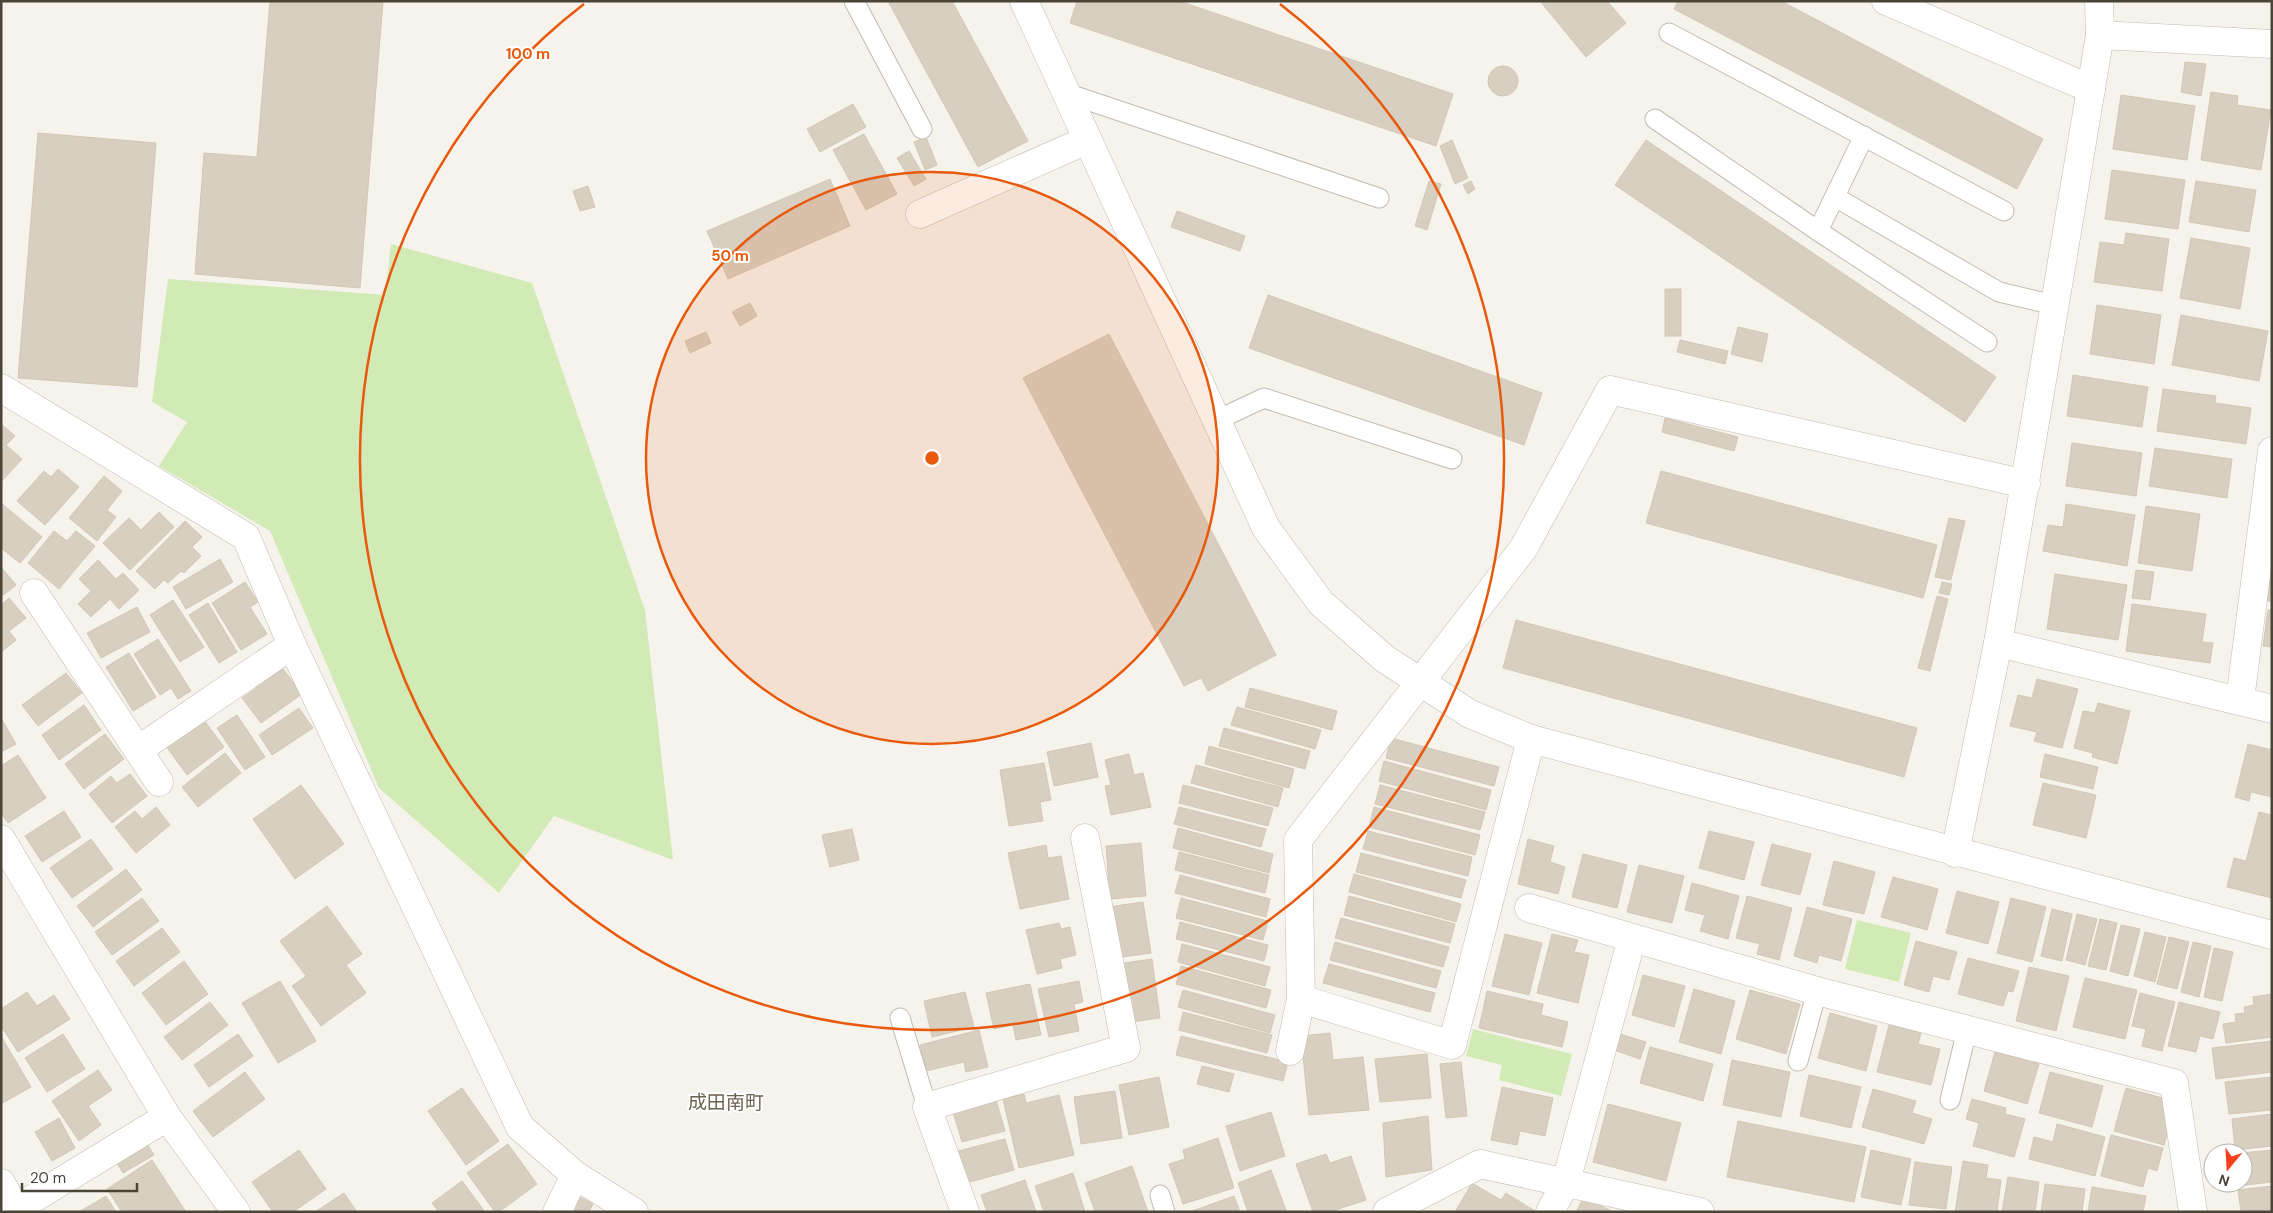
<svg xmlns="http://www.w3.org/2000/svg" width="2273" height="1213" font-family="'DM Sans','Noto Sans JP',sans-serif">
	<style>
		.green { fill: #d2eab5 }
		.building { fill: #d8cfc1; stroke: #d3c7b4 }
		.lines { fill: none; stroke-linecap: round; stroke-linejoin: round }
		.service-casing { stroke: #c2bbae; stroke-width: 21 }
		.minor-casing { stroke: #c2bbae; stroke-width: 29 }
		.tertiary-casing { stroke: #c2bbae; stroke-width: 29 }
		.service { stroke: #fff; stroke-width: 19 }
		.minor { stroke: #fff; stroke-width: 28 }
		.tertiary { stroke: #fff; stroke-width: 28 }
		.ring { fill: none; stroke: #e8590c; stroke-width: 2.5 }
		.labels { text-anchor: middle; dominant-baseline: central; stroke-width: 4; stroke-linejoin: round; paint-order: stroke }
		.neighbourhood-label { font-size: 19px; fill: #6e6250; stroke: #fff }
		.centre { fill: #e8590c; stroke: #fff; stroke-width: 2.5 }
		.ring-label { font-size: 15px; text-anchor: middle; font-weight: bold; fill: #e8590c; stroke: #fff; stroke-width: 4; stroke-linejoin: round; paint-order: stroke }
	</style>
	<rect width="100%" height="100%" fill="#f6f3ec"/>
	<g class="green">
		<polygon points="391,244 532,283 645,610 673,860 554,816 499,893 379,788 270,531 159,466 187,422 152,402 168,279 385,295"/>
		<polygon points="1857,920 1911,933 1899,982 1845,969"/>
		<polygon points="1473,1029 1572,1054 1561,1096 1499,1080 1502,1065 1466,1056"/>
	</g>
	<g class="building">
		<polygon points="270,1 383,1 360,288 195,274 204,153 257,157"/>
		<polygon points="888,1 952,1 1028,141 978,167"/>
		<polygon points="1077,1 1179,1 1453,94 1436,146 1070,23"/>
		<polygon points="1540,1 1607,1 1626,23 1586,57"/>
		<polygon points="1678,1 1781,1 2043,139 2017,189 1674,9"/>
		<polygon points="2185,62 2206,64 2201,96 2181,92"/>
		<circle cx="1503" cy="81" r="15"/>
		<polygon points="2211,92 2238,96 2237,105 2271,110 2261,170 2201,160"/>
		<polygon points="2121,95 2195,106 2187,160 2113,149"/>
		<polygon points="853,104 866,127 820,152 807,129"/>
		<polygon points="38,133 156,143 137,387 18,378"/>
		<polygon points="864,134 897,194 866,210 833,150"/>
		<polygon points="926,137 937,165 925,170 914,142"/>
		<polygon points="1452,140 1468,178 1455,184 1440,146"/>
		<polygon points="1646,140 1996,377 1965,422 1615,185"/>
		<polygon points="909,151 926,179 914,186 897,158"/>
		<polygon points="2112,170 2185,180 2178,229 2105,219"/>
		<polygon points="830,179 850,226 728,279 707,231"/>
		<polygon points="1429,181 1441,184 1427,230 1415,226"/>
		<polygon points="1471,181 1475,189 1468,194 1463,185"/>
		<polygon points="2196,181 2256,190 2249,232 2189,222"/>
		<polygon points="588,186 595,207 580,211 573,191"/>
		<polygon points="1177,211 1245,236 1240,251 1171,227"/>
		<polygon points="2126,233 2169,239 2162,291 2094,282 2100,242 2124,245"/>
		<polygon points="2191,238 2250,248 2240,309 2180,298"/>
		<rect x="1665" y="289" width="16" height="47"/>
		<polygon points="1268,295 1542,393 1524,445 1249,348"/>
		<polygon points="750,303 757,316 740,326 732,312"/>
		<polygon points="2097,305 2161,315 2154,364 2090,354"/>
		<polygon points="2181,315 2268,331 2259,381 2172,365"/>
		<polygon points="1738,327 1768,334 1762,362 1731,354"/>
		<polygon points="706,332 711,343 690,353 685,341"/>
		<polygon points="1109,334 1276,655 1208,691 1201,678 1184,686 1023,378"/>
		<polygon points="1680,340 1728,351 1725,364 1677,352"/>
		<polygon points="2073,375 2148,387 2142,427 2067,416"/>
		<polygon points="2163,389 2216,396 2215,403 2251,408 2246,444 2157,431"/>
		<polygon points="1665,418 1738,437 1734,451 1662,432"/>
		<polygon points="1,424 15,436 6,445 22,459 1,482"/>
		<polygon points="2072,443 2142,453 2136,496 2066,486"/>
		<polygon points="2155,448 2232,459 2227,498 2149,486"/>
		<polygon points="58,469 79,487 45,525 17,501 44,471 51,477"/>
		<polygon points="1661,471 1937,545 1923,598 1646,523"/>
		<polygon points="104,476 122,491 107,510 116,517 97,541 69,518"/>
		<polygon points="1,503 42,537 20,563 1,548"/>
		<polygon points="2066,504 2135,515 2127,566 2043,551 2048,525 2063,527"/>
		<polygon points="2146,506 2200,514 2192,571 2138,563"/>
		<polygon points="159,512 174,527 130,570 103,543 129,518 141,530"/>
		<polygon points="1949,518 1965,521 1951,580 1935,577"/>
		<polygon points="185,521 202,537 192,547 201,556 184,573 181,571 168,583 164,580 155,589 136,571"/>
		<polygon points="54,531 67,541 76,531 95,546 59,589 28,563"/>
		<polygon points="220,559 233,582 186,609 173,587"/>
		<polygon points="98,560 116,579 123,573 139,590 119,609 110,599 91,617 78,604 91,591 79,579"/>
		<polygon points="2272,564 2272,601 2267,601"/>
		<polygon points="1,567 16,585 1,597"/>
		<polygon points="2136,570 2154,572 2150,600 2132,598"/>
		<polygon points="2055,574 2127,585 2118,640 2047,629"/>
		<polygon points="245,582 258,602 250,607 267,634 241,650 212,603"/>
		<polygon points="1942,582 1952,584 1949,595 1939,593"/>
		<polygon points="1937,596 1948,599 1930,671 1918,668"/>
		<polygon points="9,598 26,618 9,631 16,640 1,652 1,605"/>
		<polygon points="173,600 204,647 180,662 150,615"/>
		<polygon points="208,603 237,652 219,663 189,615"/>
		<polygon points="2132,604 2206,614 2202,642 2213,643 2210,663 2126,651"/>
		<polygon points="137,607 150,632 101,658 87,633"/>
		<polygon points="2268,610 2272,610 2272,647 2263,646"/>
		<polygon points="1516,620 1917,728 1904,777 1503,668"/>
		<polygon points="158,639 191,691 178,699 171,688 160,695 134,654"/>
		<polygon points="129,653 156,697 133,711 106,667"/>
		<polygon points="283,669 302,694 261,723 242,698"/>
		<polygon points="66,673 82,693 38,726 22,705"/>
		<polygon points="2037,679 2078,689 2062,748 2034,741 2037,732 2010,726 2018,695 2032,698"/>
		<polygon points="1250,688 1337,711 1332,730 1245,707"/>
		<polygon points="2098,703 2130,711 2117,764 2092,757 2093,753 2074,748 2083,711 2095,713"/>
		<polygon points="84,705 101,730 59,760 42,735"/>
		<polygon points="1237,707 1321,730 1315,749 1231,725"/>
		<polygon points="299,708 313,728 272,755 259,735"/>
		<polygon points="237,715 265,757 245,770 217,728"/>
		<polygon points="1,718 16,744 1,752"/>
		<polygon points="203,719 224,747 187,775 166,746"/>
		<polygon points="1224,728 1310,751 1305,769 1219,746"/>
		<polygon points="105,734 124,759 84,789 65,764"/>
		<polygon points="1391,738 1499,767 1494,786 1386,758"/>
		<polygon points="1091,743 1098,777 1054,786 1047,752"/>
		<polygon points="2248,744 2272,750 2272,797 2251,792 2249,801 2235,797"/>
		<polygon points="1209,746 1294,769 1289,788 1205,764"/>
		<polygon points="225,753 241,773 198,807 182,787"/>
		<polygon points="1129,754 1134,775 1143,773 1151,807 1111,815 1105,786 1111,785 1105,760"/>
		<polygon points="2045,754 2098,767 2093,789 2040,777"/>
		<polygon points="18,755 46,798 8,823 1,813 1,766"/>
		<polygon points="1384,761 1491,790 1486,810 1379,781"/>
		<polygon points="1044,763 1051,800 1040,802 1043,821 1009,826 1000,770"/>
		<polygon points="1196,765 1283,788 1278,807 1191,783"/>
		<polygon points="130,774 147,796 112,823 89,794 111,776 117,783"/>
		<polygon points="2043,783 2096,795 2086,838 2033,825"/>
		<polygon points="301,785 344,844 295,879 253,819"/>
		<polygon points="1183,785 1273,808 1268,826 1179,803"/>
		<polygon points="1380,785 1485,812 1480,830 1375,804"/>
		<polygon points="156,807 170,825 136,853 115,827 135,811 142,819"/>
		<polygon points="1179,807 1266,829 1261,847 1174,824"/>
		<polygon points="1374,807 1480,835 1475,855 1369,827"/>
		<polygon points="64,811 81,837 42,862 25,836"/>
		<polygon points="2259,812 2272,815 2272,898 2227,887 2234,858 2246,861"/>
		<polygon points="1178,828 1273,854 1269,873 1173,848"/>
		<polygon points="852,829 859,860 830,867 822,835"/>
		<polygon points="1368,831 1472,857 1468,876 1363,849"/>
		<polygon points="1709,831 1754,842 1744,880 1699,868"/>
		<polygon points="91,839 113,869 72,898 50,868"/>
		<polygon points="1528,839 1554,846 1550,862 1565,867 1558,894 1518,884"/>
		<polygon points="1141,843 1146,896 1110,899 1106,846"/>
		<polygon points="1772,844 1811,854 1800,895 1761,885"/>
		<polygon points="1046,845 1048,858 1061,856 1069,899 1020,909 1008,853"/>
		<polygon points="1179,852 1269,875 1265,893 1175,870"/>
		<polygon points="1361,853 1466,880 1461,898 1356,872"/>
		<polygon points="1583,854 1627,865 1617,908 1572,897"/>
		<polygon points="1834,861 1875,872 1864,914 1823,905"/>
		<polygon points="1639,865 1684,876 1672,923 1627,912"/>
		<polygon points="126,869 142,890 93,927 77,906"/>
		<polygon points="1354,874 1461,904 1456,922 1349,892"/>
		<polygon points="1180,875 1270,899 1266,917 1175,893"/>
		<polygon points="1893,877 1938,889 1927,930 1881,917"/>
		<polygon points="1692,883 1739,896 1728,939 1700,931 1705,915 1685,910"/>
		<polygon points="1957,891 1999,902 1988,944 1946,933"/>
		<polygon points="1349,896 1455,924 1450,943 1344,915"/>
		<polygon points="1747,896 1792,908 1779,960 1757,954 1760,944 1736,938"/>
		<polygon points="142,898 159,921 112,955 95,932"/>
		<polygon points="1181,898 1268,921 1263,940 1176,918"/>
		<polygon points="2011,898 2046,907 2032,962 1997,953"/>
		<polygon points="1143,902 1151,953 1116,958 1108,907"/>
		<polygon points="327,906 362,954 346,965 366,993 321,1026 292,986 306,976 280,941"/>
		<polygon points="1807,907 1852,919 1841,961 1819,955 1817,963 1794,956"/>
		<polygon points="2052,909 2072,914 2062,961 2041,956"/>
		<polygon points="2077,914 2097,919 2085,965 2066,960"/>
		<polygon points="1341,918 1449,947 1443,967 1335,938"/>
		<polygon points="2100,919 2117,923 2106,970 2088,966"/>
		<polygon points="1180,922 1268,945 1264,961 1176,939"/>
		<polygon points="1059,923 1061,929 1070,927 1076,955 1060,959 1062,968 1037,974 1026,930"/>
		<polygon points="2121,925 2140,929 2128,976 2110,971"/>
		<polygon points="162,928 180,952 134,986 116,961"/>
		<polygon points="2145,932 2166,937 2155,982 2134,976"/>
		<polygon points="1505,934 1542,943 1529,995 1492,986"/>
		<polygon points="1552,934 1578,940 1574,952 1589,955 1578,1003 1537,993"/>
		<polygon points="2169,937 2189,942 2177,989 2157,984"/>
		<polygon points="1916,941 1957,952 1949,980 1933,976 1929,992 1904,985"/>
		<polygon points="1335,942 1441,971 1436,988 1330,960"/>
		<polygon points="2193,942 2211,946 2199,997 2181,992"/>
		<polygon points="1182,944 1270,967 1265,986 1178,962"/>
		<polygon points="2214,948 2233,952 2222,1001 2204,997"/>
		<polygon points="1968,958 2019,971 2013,992 2008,991 2003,1006 1958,994"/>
		<polygon points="1152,959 1160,1018 1125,1023 1118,964"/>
		<polygon points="184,961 208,994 166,1025 142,993"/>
		<polygon points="1329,964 1435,993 1430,1012 1323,983"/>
		<polygon points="1181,966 1271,990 1266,1008 1176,984"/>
		<polygon points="2029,967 2069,976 2056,1031 2016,1021"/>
		<polygon points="1643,975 1685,986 1674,1027 1632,1015"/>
		<polygon points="2085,978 2137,990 2125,1039 2073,1027"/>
		<polygon points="280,981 316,1041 278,1063 242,1003"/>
		<polygon points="1079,981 1083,1002 1074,1004 1079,1031 1049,1037 1038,989"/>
		<polygon points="1030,984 1041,1035 1016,1040 1013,1025 994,1029 986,993"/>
		<polygon points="1694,989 1735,1001 1721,1054 1679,1042"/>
		<polygon points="1183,990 1275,1015 1270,1033 1178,1007"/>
		<polygon points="1750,990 1800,1004 1786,1054 1736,1039"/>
		<polygon points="1487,991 1543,1004 1541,1015 1568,1022 1562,1047 1479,1028"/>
		<polygon points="27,992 37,1006 54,995 70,1019 18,1052 1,1026 1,1009"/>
		<polygon points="965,992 974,1027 932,1037 924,1001"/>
		<polygon points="2140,993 2175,1002 2162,1051 2142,1046 2146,1029 2132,1026"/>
		<polygon points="2272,994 2272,1037 2226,1043 2223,1024 2236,1022 2235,1014 2245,1013 2244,1007 2254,1005 2253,997"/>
		<polygon points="210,1002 228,1025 182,1060 164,1037"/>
		<polygon points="2179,1002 2220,1012 2213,1039 2200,1036 2196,1052 2168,1046"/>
		<polygon points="1183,1012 1272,1035 1267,1053 1179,1030"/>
		<polygon points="1830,1013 1877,1026 1866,1071 1818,1058"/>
		<polygon points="1889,1025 1921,1033 1918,1044 1940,1049 1931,1085 1877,1072"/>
		<polygon points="979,1030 988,1067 966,1072 964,1062 926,1071 920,1045"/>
		<polygon points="1330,1033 1333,1060 1363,1057 1369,1110 1309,1115 1301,1036"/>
		<polygon points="63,1034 85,1069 47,1092 25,1058"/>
		<polygon points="238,1034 253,1056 209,1087 194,1065"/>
		<polygon points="1620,1034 1646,1042 1640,1059 1614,1050"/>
		<polygon points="1,1036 31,1087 1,1104"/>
		<polygon points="1181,1036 1288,1062 1283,1081 1176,1055"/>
		<polygon points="2272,1041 2272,1072 2216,1079 2212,1048"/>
		<polygon points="1650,1047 1713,1064 1703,1101 1640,1083"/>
		<polygon points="1995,1052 2039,1064 2027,1104 1984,1091"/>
		<polygon points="1427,1054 1431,1098 1380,1102 1375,1059"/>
		<polygon points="1732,1060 1790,1072 1781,1117 1723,1105"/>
		<polygon points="1461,1062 1467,1116 1446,1118 1440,1064"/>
		<polygon points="1202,1066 1234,1074 1229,1092 1197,1084"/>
		<polygon points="98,1070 112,1090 88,1106 101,1125 79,1141 52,1101"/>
		<polygon points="245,1072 265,1099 213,1137 193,1111"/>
		<polygon points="2050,1072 2103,1086 2092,1127 2039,1113"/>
		<polygon points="1809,1075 1861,1087 1851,1128 1800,1116"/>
		<polygon points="1159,1077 1169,1127 1129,1135 1119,1085"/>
		<polygon points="2272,1077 2272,1110 2229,1114 2225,1082"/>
		<polygon points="1502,1087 1553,1098 1545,1136 1520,1131 1517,1145 1491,1140"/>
		<polygon points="462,1088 499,1141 466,1165 428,1111"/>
		<polygon points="2126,1088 2166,1099 2163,1111 2173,1114 2164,1145 2114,1131"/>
		<polygon points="1873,1089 1916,1101 1912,1113 1932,1119 1924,1144 1862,1127"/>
		<polygon points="1115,1091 1122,1138 1081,1144 1074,1097"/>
		<polygon points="1024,1094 1026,1103 1059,1095 1074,1155 1019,1168 1003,1099"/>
		<polygon points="1972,1099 2006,1108 2005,1114 2025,1119 2014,1157 1973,1146 1979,1123 1966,1119"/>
		<polygon points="996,1100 1005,1131 962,1142 953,1112"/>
		<polygon points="1608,1104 1681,1123 1666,1181 1593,1162"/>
		<polygon points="1271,1112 1285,1156 1240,1171 1226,1126"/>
		<polygon points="2272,1114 2272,1146 2235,1150 2232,1119"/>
		<polygon points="1428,1116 1432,1170 1386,1177 1383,1123"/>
		<polygon points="59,1118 75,1148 52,1161 35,1132"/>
		<polygon points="1738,1121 1866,1147 1854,1202 1727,1177"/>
		<polygon points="2057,1124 2105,1137 2095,1176 2029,1159 2034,1137 2053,1142"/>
		<polygon points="2111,1135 2163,1148 2157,1171 2148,1168 2143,1187 2101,1176"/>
		<polygon points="1218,1138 1234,1188 1183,1204 1169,1164 1185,1159 1183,1150"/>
		<polygon points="1005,1139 1014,1170 966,1183 958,1151"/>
		<polygon points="146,1142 154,1155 123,1173 115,1160"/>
		<polygon points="508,1144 537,1184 499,1212 495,1212 467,1173"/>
		<polygon points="299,1150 326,1189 293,1212 273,1212 252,1182"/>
		<polygon points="1871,1150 1911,1159 1901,1205 1861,1197"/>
		<polygon points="2272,1150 2272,1182 2237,1186 2237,1183 2243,1183 2242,1153"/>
		<polygon points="1326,1154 1330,1163 1351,1156 1366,1200 1329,1212 1313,1212 1296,1164"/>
		<polygon points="152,1160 186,1212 122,1212 107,1189"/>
		<polygon points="1963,1161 1988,1165 1986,1178 2001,1180 1997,1212 1955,1212"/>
		<polygon points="1915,1162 1952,1167 1946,1209 1909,1205"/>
		<polygon points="1132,1166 1148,1212 1095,1212 1085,1183"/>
		<polygon points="1271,1170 1286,1210 1248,1212 1238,1183"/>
		<polygon points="1073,1173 1085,1212 1044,1212 1035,1186"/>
		<polygon points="2008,1177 2039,1182 2035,1212 2002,1212"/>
		<polygon points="1025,1180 1036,1212 987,1212 981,1195"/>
		<polygon points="462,1181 485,1212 439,1212 432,1203"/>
		<polygon points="1472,1183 1501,1200 1506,1193 1535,1211 1455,1212"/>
		<polygon points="2045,1184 2085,1189 2082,1212 2041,1212"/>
		<polygon points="2272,1186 2272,1212 2241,1212 2238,1190"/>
		<polygon points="2092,1187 2146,1196 2143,1212 2088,1212"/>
		<polygon points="344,1193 357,1212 315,1212"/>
		<polygon points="106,1196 116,1212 79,1212"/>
		<polygon points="1234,1196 1240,1212 1190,1212"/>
		<polygon points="580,1197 593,1204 589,1212 572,1212"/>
		<polygon points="1584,1197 1613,1212 1576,1212"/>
	</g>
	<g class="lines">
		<g class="service-casing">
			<g id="service">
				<polyline points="854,1 922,129"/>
				<polyline points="1669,33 2004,211"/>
				<polyline points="1066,93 1379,198"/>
				<polyline points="1655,119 1818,231 1987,342"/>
				<polyline points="1835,197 1999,292 2054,305"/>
				<polyline points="1818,231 1864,136"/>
				<polyline points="1217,420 1264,398 1452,459"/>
				<polyline points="900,1018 927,1107"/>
				<polyline points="1798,1061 1817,991"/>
				<polyline points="1950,1100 1967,1030"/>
				<polyline points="1160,1195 1165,1212"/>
			</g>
		</g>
		<g class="minor-casing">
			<g id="minor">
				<polyline points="1886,1 2091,89"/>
				<polyline points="2100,35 2272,44"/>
				<polyline points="920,214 1087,140"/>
				<polyline points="1,388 246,537 292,645 520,1127 575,1175 634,1212"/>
				<polyline points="34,593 159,782"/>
				<polyline points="1998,643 2272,709"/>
				<polyline points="2240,700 2272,451"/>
				<polyline points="138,750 292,645"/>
				<polyline points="1,839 167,1117 236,1212"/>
				<polyline points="1529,908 1817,991 2174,1083 2193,1212"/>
				<polyline points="1301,999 1452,1045 1531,739"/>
				<polyline points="1290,1051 1301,999 1298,840 1523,549 1610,390 2026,484"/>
				<polyline points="1,1183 17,1212"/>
				<polyline points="11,1212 167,1117"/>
				<polyline points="557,1212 575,1175"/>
				<polyline points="965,1212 927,1107 1126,1048 1085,838"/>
				<polyline points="1387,1212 1480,1164 1700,1212"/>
				<polyline points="1550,1212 1566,1182 1632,938"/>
			</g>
		</g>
		<g class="tertiary-casing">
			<g id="tertiary">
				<polyline points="1024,1 1266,528 1321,603 1385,659 1470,714 1531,739 2272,935"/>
				<polyline points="1955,853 1998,643 2100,35 2099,1"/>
			</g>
		</g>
		<use href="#service" class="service"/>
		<use href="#minor" class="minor"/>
		<use href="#tertiary" class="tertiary"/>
	</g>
	<circle cx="932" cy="458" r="286" fill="#e8590c" fill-opacity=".12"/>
	<g class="ring">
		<circle cx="932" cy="458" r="286"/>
		<path d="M1280 4A572 572 0 1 1 584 4"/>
	</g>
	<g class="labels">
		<g class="neighbourhood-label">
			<text x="726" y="1102">成田南町</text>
		</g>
	</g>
	<circle cx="932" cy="458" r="8" class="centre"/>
	<g class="ring-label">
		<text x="528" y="59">100 m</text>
		<text x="730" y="261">50 m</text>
	</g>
	<rect width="2273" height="1213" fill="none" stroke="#4b4439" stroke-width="5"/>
	<g transform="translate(2228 1168) rotate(198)"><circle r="24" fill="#ffffff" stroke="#b7b4b0"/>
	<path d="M0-4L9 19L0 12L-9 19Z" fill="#fc3f1d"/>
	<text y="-8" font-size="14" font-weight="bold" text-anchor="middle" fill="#4b4439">N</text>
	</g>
	<path d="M22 1183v8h115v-8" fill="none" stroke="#4b4439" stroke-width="2.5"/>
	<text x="30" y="1183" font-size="15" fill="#4b4439" stroke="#ffffff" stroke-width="4" paint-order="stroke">20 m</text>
</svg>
